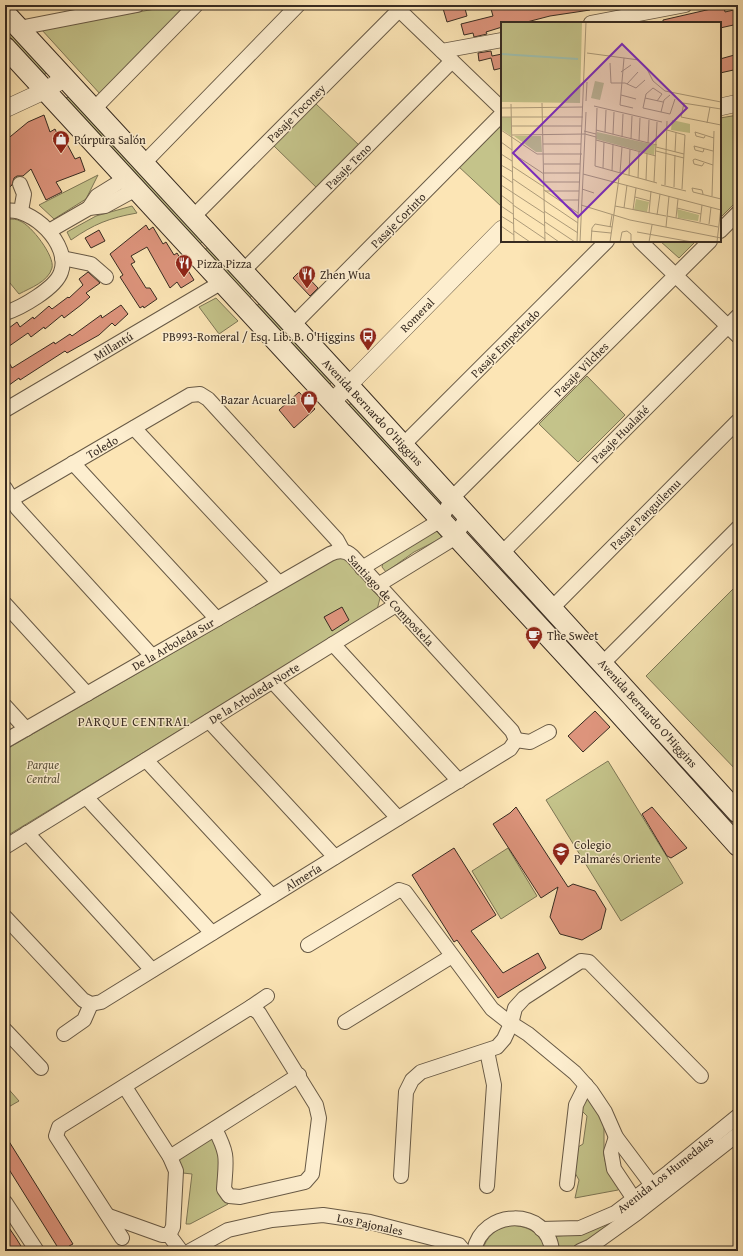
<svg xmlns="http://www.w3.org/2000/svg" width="743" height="1256" font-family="'Gentium Book Plus',serif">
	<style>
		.green { fill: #c4c38a; stroke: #7e7756 }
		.building { fill: #dd947c; stroke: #372b21 }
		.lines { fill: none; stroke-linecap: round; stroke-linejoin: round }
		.minor-casing { stroke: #685a46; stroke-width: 16 }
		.tertiary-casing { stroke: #685a46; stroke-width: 18 }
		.secondary-casing { stroke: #372b21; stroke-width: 22 }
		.minor { stroke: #fdeecf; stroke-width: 14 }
		.tertiary { stroke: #fdeecf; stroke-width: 17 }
		.secondary { stroke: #fdeecf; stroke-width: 20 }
		.labels { text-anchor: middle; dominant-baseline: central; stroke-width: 3; stroke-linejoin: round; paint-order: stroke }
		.street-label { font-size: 12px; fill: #372b21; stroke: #fdeecf }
		.poi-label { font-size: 12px; fill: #372b21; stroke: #fdeecf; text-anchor: start }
		.park-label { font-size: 12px; font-style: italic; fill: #5a513b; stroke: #fdeecf }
		.neighbourhood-label { font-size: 13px; letter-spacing: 1px; fill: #372b21; stroke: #fdeecf }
		.inset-river { fill: none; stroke: #9fbfae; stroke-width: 2 }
		.inset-road { fill: none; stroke: #ad9b7a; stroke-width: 1 }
		.view { fill: #7b2cbf; fill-opacity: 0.15; stroke: #7b2cbf; stroke-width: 2 }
		.inset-edge { fill: none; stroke: #372b21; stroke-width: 2 }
	</style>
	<rect width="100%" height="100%" fill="#fce5b5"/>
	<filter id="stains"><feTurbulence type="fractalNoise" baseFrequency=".005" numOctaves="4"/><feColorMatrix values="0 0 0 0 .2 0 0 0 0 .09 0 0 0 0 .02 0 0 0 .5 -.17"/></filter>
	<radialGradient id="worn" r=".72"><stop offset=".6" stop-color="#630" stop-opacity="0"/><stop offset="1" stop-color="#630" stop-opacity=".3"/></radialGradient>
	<g class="green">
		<polygon points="178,5 191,5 101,95 41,29"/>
		<polygon points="5,22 46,66 46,74 39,74 5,38"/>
		<polygon points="71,97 205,240 197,246 63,98"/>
		<polygon points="315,103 361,147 320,191 273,145"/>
		<polygon points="738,115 738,200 720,218 720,118"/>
		<polygon points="497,125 502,130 502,207 458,166"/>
		<polygon points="98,175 86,199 54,219 39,205"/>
		<path d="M 132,206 L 137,213 C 109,218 94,224 71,240 L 67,232 L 96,216 Z"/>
		<path d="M 8,219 C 12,219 17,219 20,221 C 31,225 55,256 52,268 C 48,282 30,288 19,294 L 5,277 L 5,221 Z"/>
		<polygon points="660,241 696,241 679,258"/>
		<polygon points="208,247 255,292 247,301 203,251"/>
		<polygon points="216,298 238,321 219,334 199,307"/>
		<polygon points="263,302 335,379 327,387 252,308"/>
		<polygon points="587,376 625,415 578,462 539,424"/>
		<polygon points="354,403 443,496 440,504 434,505 347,405"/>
		<polygon points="437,529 442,538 414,552 386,572 382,567 384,557"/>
		<polygon points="342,555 380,598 377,610 5,837 5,750"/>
		<polygon points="738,584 738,772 646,676"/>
		<polygon points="608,761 683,883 621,921 546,800"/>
		<polygon points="508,848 537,896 501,919 472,871"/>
		<polygon points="5,1085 19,1101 5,1109"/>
		<polygon points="588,1096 604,1122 604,1155 606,1165 620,1188 618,1190 575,1198 579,1180 575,1173 578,1147 583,1144 587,1116 580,1109"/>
		<path d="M 738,1122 L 738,1126 L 724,1137 C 695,1160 589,1251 559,1251 L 555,1236 C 578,1235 590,1232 611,1222 Z"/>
		<polygon points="207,1138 216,1138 220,1145 218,1185 228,1204 190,1224 186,1224 192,1174 183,1173 178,1157"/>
		<path d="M 510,1225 C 528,1226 542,1233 546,1251 L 482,1251 C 487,1236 495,1229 510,1225 Z"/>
	</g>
	<g class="building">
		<polygon points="442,5 464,5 467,16 447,22"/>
		<polygon points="504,5 590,5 590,10 550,16 523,23 502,23 502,27 486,32 487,34 474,37 473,33 464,35 461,24 493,16 491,9"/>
		<polygon points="724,6 725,12 738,9 738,24 720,28 720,23 663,23 663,20"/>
		<polygon points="491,51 492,56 502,54 502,68 494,70 491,58 479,61 478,53"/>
		<polygon points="738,54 738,69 720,73 720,59"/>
		<polygon points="44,115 50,132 55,129 63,146 67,144 75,159 80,157 85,171 56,182 62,192 46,200 31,169 23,176 17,176 14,178 12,185 5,191 5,141 28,122"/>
		<polygon points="146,225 149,230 153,227 163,244 166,242 174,255 177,253 194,280 181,288 177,282 170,288 147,247 131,256 135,262 131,264 146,288 150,288 157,299 144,308 143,306 140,308 120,277 123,275 110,254"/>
		<polygon points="99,230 105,241 91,248 85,238"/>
		<polygon points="301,270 318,288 310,296 293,278"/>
		<polygon points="88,272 100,283 86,293 90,297 81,305 64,318 62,315 45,329 44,327 31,337 28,333 5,349 5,331 17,322 20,327 33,317 34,319 49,306 52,309 68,297 69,298 83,285 79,279"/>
		<polygon points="121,305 128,314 115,326 112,323 99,335 67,353 65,351 20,380 19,378 5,388 5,355 12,368 54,342 55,344 70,334 72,336 101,315 102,318"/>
		<polygon points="299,392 315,409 294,428 279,410"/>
		<polygon points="342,607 349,620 332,631 324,617"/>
		<polygon points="595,711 610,727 583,752 568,736"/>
		<polygon points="516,807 568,887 573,884 595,891 606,909 601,929 582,940 560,934 550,917 558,887 541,898 493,824 510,813"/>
		<polygon points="652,807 687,848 671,858 667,856 642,814"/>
		<polygon points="454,848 496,915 471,931 503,973 538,953 546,968 498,998 457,940 454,942 412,875"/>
		<polygon points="5,1135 73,1244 69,1246 70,1248 65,1251 60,1251 5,1163"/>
		<polygon points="5,1222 16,1238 24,1251 5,1251"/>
	</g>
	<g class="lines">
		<g class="minor-casing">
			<g id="minor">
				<polyline points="394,5 502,109"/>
				<polyline points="591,23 685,5"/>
				<polyline points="19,28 137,5"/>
				<polyline points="442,51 502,40"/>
				<polyline points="94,109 196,5"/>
				<polyline points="144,163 298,5"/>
				<polyline points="20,184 24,194 21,211"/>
				<polyline points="89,208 97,196 126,178"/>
				<path d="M 5,211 C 32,206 71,245 61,272 C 56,288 21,308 5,313"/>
				<polyline points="193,217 399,10"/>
				<polyline points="49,231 89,208 105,206 136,189"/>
				<polyline points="720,231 738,213"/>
				<polyline points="640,241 738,336"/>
				<polyline points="62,258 91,264 106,277"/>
				<polyline points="243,271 452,61"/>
				<polyline points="293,325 502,114"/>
				<polyline points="5,410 222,282"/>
				<polyline points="134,428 279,583"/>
				<polyline points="403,445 607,241"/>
				<polyline points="73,463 217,619"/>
				<polyline points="5,488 17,508 152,656"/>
				<polyline points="5,503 190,395 200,394 208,399 337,540 343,551"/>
				<polyline points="502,553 738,316"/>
				<polyline points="362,568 441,520 452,498 710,241"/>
				<polyline points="378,585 456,537 467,515"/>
				<polyline points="5,604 87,694"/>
				<polyline points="552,608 738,421"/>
				<polyline points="333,644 459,781"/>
				<polyline points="603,663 738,528"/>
				<polyline points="273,682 398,818"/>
				<polyline points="5,706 26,729"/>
				<polyline points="209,721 335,857"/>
				<polyline points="516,740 530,742 549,732"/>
				<path d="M 5,741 L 330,554 C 338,550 346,550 352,556 L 512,731 L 516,740"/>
				<polyline points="146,760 272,896"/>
				<polyline points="86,797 212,933"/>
				<polyline points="27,833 152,970"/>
				<polyline points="5,847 396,605"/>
				<polyline points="5,917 83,1000 91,1004 101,1002 510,749 516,740"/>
				<polyline points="308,945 399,890 405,892 492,1009 506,1020 528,1034 575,1073 591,1091 605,1112 616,1137 652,1185"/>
				<polyline points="251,1007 267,996"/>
				<polyline points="345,1022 452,956"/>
				<polyline points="5,1030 41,1068"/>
				<polyline points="64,1034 84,1020 91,1004"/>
				<polyline points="125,1087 170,1157 176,1171 173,1227 169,1235"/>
				<polyline points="616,1137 611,1152 614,1169 634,1199"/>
				<polyline points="170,1157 299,1075"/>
				<polyline points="401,1176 406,1092 412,1080 421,1072 497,1047 504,1039 511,1024 515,1008 524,998 581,961 589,962 701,1076"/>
				<polyline points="567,1184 576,1105 586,1085"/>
				<polyline points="487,1186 494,1085 487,1051"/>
				<polyline points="5,1202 37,1251"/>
				<polyline points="109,1216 162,1235 169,1235 181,1251"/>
				<polyline points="541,1229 580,1228 615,1213 669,1172 738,1116"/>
				<path d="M 122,1238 L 56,1136 L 59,1127 L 251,1007 L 259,1013 L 316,1105 L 319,1118 L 312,1174 L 305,1182 L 240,1197 L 229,1196 L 224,1189 C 226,1159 229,1156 215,1129"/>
				<polyline points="190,1251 228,1230 272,1220 323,1215 370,1222 459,1245 464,1251"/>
				<path d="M 474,1251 C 482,1208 548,1207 552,1251"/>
				<polyline points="580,1251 591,1246 637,1213 738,1134"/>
			</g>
		</g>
		<g class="tertiary-casing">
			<g id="tertiary">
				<polyline points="720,107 738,103"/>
				<polyline points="5,109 46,90 65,78"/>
				<polyline points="332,402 502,229"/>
			</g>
		</g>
		<g class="secondary-casing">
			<g id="secondary">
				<polyline points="5,13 361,399 738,813"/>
				<polyline points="5,47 616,710 738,846"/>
			</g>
		</g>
		<use href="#minor" class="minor"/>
		<use href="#tertiary" class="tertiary"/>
		<use href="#secondary" class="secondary"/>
	</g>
	<defs>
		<g id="shop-pin" transform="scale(0.9)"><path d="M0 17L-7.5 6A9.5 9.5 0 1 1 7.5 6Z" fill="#8f2418" stroke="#fdeecf"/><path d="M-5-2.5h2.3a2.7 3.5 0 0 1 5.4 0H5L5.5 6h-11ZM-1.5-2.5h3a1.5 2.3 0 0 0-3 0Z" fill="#fff"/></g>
		<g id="restaurant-pin" transform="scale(0.9)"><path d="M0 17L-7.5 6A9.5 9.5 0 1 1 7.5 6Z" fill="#8f2418" stroke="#fdeecf"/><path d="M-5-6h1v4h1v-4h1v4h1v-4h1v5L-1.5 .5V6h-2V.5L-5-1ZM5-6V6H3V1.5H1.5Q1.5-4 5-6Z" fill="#fff"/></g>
		<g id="bus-pin" transform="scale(0.9)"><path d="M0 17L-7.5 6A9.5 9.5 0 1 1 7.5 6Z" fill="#8f2418" stroke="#fdeecf"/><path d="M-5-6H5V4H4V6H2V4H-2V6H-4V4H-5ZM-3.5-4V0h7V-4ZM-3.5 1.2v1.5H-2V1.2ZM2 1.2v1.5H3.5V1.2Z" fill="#fff"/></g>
		<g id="cafe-pin" transform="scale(0.9)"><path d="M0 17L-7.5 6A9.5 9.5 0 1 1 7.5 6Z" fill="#8f2418" stroke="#fdeecf"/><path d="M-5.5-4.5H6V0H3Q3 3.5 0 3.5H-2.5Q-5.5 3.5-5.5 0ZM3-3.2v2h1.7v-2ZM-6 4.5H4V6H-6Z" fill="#fff"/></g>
		<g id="school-pin" transform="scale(0.9)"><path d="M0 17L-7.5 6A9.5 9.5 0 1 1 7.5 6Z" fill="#8f2418" stroke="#fdeecf"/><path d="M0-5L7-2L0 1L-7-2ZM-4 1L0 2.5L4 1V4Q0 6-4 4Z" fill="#fff"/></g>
	</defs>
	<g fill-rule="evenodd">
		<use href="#shop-pin" x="61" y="139"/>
		<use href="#restaurant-pin" x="184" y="263"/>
		<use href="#restaurant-pin" x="307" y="274"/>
		<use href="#bus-pin" x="368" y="336"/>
		<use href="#shop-pin" x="309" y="399"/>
		<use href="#cafe-pin" x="534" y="635"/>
		<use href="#school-pin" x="561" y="851"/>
	</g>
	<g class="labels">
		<g class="street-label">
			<text transform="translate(296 113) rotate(-45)">Pasaje Toconey</text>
			<text transform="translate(348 166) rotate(-45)">Pasaje Teno</text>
			<text transform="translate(398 220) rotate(-45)">Pasaje Corinto</text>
			<text transform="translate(417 315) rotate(-45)">Romeral</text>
			<text transform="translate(505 343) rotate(-45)">Pasaje Empedrado</text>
			<text transform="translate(113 346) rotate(-31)">Millantú</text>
			<text transform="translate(581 369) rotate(-45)">Pasaje Vilches</text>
			<text transform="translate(373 412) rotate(47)">Avenida Bernardo O'Higgins</text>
			<text transform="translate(620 434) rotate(-45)">Pasaje Hualañé</text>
			<text transform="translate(102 447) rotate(-30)">Toledo</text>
			<text transform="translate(645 514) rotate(-45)">Pasaje Panguilemu</text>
			<text transform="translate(391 600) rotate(47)">Santiago de Compostela</text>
			<text transform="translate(173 644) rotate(-30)">De la Arboleda Sur</text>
			<text transform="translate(254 693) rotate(-32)">De la Arboleda Norte</text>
			<text transform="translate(648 713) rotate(48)">Avenida Bernardo O'Higgins</text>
			<text transform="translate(303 877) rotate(-32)">Almería</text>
			<text transform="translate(665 1174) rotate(-38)">Avenida Los Humedales</text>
			<text transform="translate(370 1224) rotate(12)">Los Pajonales</text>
		</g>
		<g class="poi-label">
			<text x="74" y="139">Púrpura Salón</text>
			<text x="197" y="263">Pizza Pizza</text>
			<text x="320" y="274">Zhen Wua</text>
			<text x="355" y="336" text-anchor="end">PB993-Romeral / Esq. Lib. B. O'Higgins</text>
			<text x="296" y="399" text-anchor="end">Bazar Acuarela</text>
			<text x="547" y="635">The Sweet</text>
			<text x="574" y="844">Colegio<tspan x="574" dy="14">Palmarés Oriente</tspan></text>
		</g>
		<g class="park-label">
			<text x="43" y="764">Parque<tspan x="43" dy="14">Central</tspan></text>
		</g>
		<g class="neighbourhood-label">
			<text x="134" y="721">PARQUE CENTRAL</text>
		</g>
	</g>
	<g transform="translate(501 22)">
		<rect width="220" height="220" fill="#fce5b5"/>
		<path d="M 0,0 L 81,0 L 79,81 L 0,80 ZM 94,59 L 103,61 L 99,78 L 90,76 ZM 0,95 L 10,95 L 10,114 L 0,107 ZM 171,98 L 189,102 L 189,111 L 170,108 ZM 96,110 L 154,123 L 153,133 L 95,117 ZM 13,114 L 40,114 L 41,130 L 35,130 ZM 135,177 L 148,180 L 146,190 L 133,188 ZM 176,187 L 198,193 L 197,199 L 177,196 Z" fill="#c4c38a"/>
		<path class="inset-river" d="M 0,32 L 77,37"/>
		<path class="inset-road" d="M 86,31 L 138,38M 123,36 L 119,83 L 132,86M 109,41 L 110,61 L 124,61 L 135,66 L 144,58M 145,45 L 152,59 L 164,69 L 220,80M 120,50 L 130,43M 126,62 L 137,50M 120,73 L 135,77M 144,76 L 162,80M 85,79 L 86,60M 156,79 L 161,72 L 152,66 L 145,72 L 142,86 L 169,92 L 174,77M 41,81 L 44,220M 182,81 L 220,87M 183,81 L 180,95 L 220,103M 10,82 L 13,220M 93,84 L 161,100M 0,86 L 82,85M 96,86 L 94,144 L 156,161M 160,90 L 163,78 L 169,73M 0,95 L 82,95M 206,101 L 209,85M 11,104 L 81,104M 0,108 L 36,132 L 81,132M 95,108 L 156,123M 166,108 L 184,113 L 181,167M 83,109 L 95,112M 104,110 L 105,88M 112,112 L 113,90M 11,113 L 84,112 L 95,115M 204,114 L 203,116 L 195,114 L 194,110 L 213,116M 121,115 L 122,92M 130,117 L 131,94M 95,118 L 155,134M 138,119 L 139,96M 0,120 L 11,128M 147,121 L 148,98M 42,122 L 80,122M 155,125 L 183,132M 203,127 L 202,130 L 194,128 L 193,124 L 212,129M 155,129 L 183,136M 174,130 L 175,110M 11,131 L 43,152M 0,132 L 11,139M 203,141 L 201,144 L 193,142 L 192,138 L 194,137 L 212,143M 43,142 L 79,142M 0,143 L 12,150M 11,144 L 43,165M 102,146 L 103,120M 111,149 L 112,123M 43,151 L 79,151M 119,151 L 121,125M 82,152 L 220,188M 0,153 L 12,161M 128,153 L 129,127M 137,156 L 138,130M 12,157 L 77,201M 220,157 L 220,173M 145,158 L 146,132M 43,160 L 79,160M 153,160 L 156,100M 0,163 L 43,191M 160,163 L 185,169M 164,163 L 166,99M 173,165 L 174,133M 81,167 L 93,171M 43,168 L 77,191M 44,169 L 78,169M 202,172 L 201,168 L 191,166 L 192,170 L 220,177M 0,173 L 12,182M 211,174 L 213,109M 134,175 L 149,179M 58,178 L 78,178M 12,183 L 44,204M 80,183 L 129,198 L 220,216M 0,184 L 12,192M 114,184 L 165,194M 123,186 L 126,163M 176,186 L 200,192M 132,188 L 135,166M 43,189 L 77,211M 148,191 L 150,169M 156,193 L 159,172M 0,194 L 13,202M 166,194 L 217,205M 13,196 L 44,217M 175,196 L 177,177M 44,200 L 74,220M 199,200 L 201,183M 94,202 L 111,205M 208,202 L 210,185M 0,204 L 13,213M 109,205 L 111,193M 165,205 L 168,174M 13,209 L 29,220M 90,209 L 110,211M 126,209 L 130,212 L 130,220M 44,210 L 58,220M 136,210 L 191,220M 76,220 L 85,0M 79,220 L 85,90M 90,220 L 91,206 L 94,202M 109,220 L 118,156M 119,220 L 121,210 L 126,209M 148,220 L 151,203M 216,220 L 220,185"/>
		<path class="view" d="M 121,22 L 186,86 L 77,195 L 12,131 Z"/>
		<rect width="220" height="220" class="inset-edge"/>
	</g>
	<rect width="743" height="1256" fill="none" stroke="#fce5b5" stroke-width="20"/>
	<rect x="6" y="6" width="731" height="1244" fill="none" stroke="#372b21" stroke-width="2"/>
	<rect x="10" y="10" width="723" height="1236" fill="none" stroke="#372b21"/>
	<rect width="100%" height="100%" filter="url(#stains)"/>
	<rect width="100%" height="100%" fill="url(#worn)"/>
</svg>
